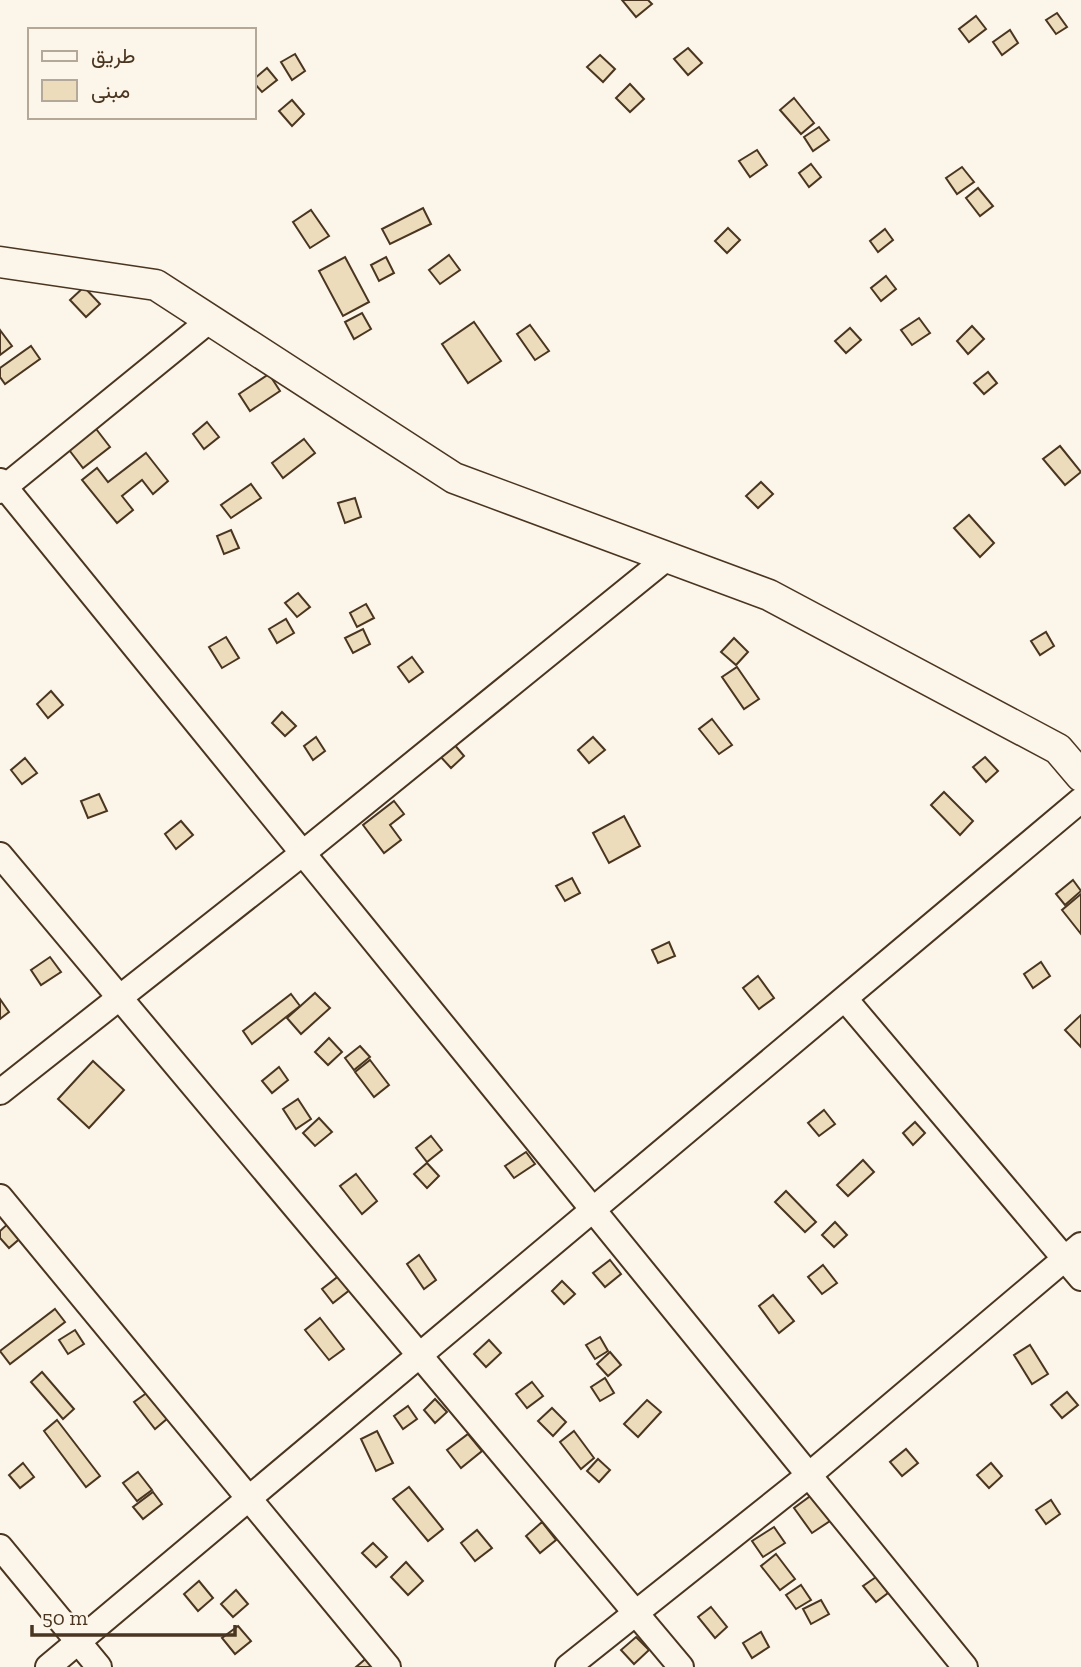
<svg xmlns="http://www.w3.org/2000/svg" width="1081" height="1667" font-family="'Zilla Slab',Vazirmatn,serif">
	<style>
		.building { fill: #ecdcbc; stroke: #4a3520; stroke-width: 2 }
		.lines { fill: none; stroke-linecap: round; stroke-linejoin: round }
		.minor-casing { stroke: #4a3520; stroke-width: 28 }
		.tertiary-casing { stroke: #4a3520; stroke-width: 33 }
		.minor { stroke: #fbf6e9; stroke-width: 24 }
		.tertiary { stroke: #fbf6e9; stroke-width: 30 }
	</style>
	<rect width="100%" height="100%" fill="#fbf6e9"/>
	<g class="building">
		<polygon points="622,0 648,0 652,4 636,17"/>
		<polygon points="1057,13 1067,27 1056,34 1046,20"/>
		<polygon points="976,16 986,29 969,42 959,29"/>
		<polygon points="1010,30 1018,43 1002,55 993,42"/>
		<polygon points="688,48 702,63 688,75 674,59"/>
		<polygon points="295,54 305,71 292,80 281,62"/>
		<polygon points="600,55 615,69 603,82 587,67"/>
		<polygon points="267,68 277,80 262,92 254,83 254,79"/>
		<polygon points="630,84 644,99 630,112 616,98"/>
		<polygon points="794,98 814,123 801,134 780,110"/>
		<polygon points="292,100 304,114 292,126 279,111"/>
		<polygon points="819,127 829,140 813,151 804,137"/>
		<polygon points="757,150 767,165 750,177 739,161"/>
		<polygon points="811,164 821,177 809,187 799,173"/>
		<polygon points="962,167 974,182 957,194 946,178"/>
		<polygon points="978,188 993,206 980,216 966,198"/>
		<polygon points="423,208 431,224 390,244 382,229"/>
		<polygon points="311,210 329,236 310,248 293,222"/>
		<polygon points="728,228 740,240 727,253 715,241"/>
		<polygon points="885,229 893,240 878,252 870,241"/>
		<polygon points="449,255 460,270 440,284 429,270"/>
		<polygon points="345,257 369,302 343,316 319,271"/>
		<polygon points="386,257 394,273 379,281 371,265"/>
		<polygon points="886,276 896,289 881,301 871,288"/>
		<polygon points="84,287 100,304 86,317 70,300"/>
		<polygon points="362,313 371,329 354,339 345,322"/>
		<polygon points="919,318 930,333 912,345 901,330"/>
		<polygon points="474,322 501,361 468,383 442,344"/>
		<polygon points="530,325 549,351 535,360 517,334"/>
		<polygon points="972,326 984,339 968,354 957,341"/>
		<polygon points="850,328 861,340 846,353 835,341"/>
		<polygon points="0,330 12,346 0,355"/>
		<polygon points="31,346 40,359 5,384 0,377 0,368"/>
		<polygon points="988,372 997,383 984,394 974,383"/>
		<polygon points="269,374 280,391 250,411 239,394"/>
		<polygon points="90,421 110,447 83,468 63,442"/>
		<polygon points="207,422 219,437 204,449 193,434"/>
		<polygon points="304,439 315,453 283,478 272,463"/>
		<polygon points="1060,446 1081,472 1065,485 1043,459"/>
		<polygon points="146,453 168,481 153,494 142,480 122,496 133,510 117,523 82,480 97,468 108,482"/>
		<polygon points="761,482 773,494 758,508 746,496"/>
		<polygon points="251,484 261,498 231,518 221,505"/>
		<polygon points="355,498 361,517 345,523 338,503"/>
		<polygon points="969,515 994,543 980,557 954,528"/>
		<polygon points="231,530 239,548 224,554 217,536"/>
		<polygon points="298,593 310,607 297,617 285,603"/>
		<polygon points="366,604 374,618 357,627 350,613"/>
		<polygon points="286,619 294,633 277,643 269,629"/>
		<polygon points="363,629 370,644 353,653 345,638"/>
		<polygon points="1046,632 1054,646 1040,655 1031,641"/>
		<polygon points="226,637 239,658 222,668 209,647"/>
		<polygon points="734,638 748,652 736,665 721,652"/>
		<polygon points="412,657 423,672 409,682 398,667"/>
		<polygon points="737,667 759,699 744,709 722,677"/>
		<polygon points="51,691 63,705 48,718 37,704"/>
		<polygon points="282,712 296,726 285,736 272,723"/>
		<polygon points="712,719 732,745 719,754 699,729"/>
		<polygon points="316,737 325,751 313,760 304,746"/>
		<polygon points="593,737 605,750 589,763 578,750"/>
		<polygon points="453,743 464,756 451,768 439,755"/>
		<polygon points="985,757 998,771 986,782 973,767"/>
		<polygon points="25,758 37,773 22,784 11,770"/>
		<polygon points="944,792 973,821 960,835 931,805"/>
		<polygon points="99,794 107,811 88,818 81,801"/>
		<polygon points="394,801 404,814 390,825 401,840 384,853 363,825"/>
		<polygon points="624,816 640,846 609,863 593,833"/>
		<polygon points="181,821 193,835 176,849 165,834"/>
		<polygon points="572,878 580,893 565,901 556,886"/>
		<polygon points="1073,880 1081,891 1065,905 1056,894"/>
		<polygon points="1081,894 1081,934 1062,910"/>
		<polygon points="669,942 675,956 658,963 652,950"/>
		<polygon points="50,957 61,972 41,985 31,970"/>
		<polygon points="1041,962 1050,976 1033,988 1024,974"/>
		<polygon points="758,976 774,998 759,1009 743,988"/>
		<polygon points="315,993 330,1008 301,1034 287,1018"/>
		<polygon points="291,994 300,1006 252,1044 243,1031"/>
		<polygon points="0,999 9,1012 0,1019"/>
		<polygon points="1081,1015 1081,1047 1065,1030"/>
		<polygon points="329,1038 342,1052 328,1065 315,1052"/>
		<polygon points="360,1046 370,1057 354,1070 345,1058"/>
		<polygon points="370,1060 389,1085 374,1097 355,1072"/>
		<polygon points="93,1061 124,1090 89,1128 58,1099"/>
		<polygon points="279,1067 288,1080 272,1093 262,1081"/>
		<polygon points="298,1099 311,1119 296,1129 283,1109"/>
		<polygon points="824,1110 835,1124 819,1136 808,1123"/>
		<polygon points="319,1118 332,1132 315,1146 303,1133"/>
		<polygon points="915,1122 925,1133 913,1145 903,1133"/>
		<polygon points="431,1136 442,1150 427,1162 416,1148"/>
		<polygon points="526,1152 535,1164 514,1178 505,1166"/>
		<polygon points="863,1160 874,1172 848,1196 837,1185"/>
		<polygon points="427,1163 439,1176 427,1188 414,1174"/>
		<polygon points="356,1174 377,1201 362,1214 340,1186"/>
		<polygon points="786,1191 816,1222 805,1232 775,1202"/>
		<polygon points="12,1220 24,1235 9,1248 0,1238 0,1231"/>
		<polygon points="835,1222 847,1235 834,1247 822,1235"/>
		<polygon points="419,1255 436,1280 424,1289 407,1264"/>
		<polygon points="610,1260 621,1274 605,1287 593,1273"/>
		<polygon points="823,1265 837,1283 822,1294 808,1277"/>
		<polygon points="340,1275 351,1289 333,1303 322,1289"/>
		<polygon points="562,1281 575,1294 564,1304 552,1291"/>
		<polygon points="773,1295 794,1321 779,1333 759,1306"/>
		<polygon points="55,1309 65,1322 10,1364 0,1351"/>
		<polygon points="320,1318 344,1349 329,1360 305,1330"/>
		<polygon points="75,1330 84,1344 68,1354 59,1340"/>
		<polygon points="600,1337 608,1351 595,1359 586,1345"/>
		<polygon points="489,1340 501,1353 486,1367 474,1354"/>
		<polygon points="1030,1345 1048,1374 1032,1384 1014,1355"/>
		<polygon points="610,1352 621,1365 608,1376 597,1364"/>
		<polygon points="42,1372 74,1409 63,1419 31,1382"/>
		<polygon points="605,1378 614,1393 600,1401 591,1387"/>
		<polygon points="532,1382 543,1396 527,1408 516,1394"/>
		<polygon points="148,1392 168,1418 155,1429 134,1402"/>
		<polygon points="1067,1392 1078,1405 1062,1418 1051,1405"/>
		<polygon points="435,1399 447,1412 435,1423 424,1410"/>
		<polygon points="647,1400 661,1412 638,1437 624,1424"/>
		<polygon points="408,1406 417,1419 403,1429 394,1416"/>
		<polygon points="552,1408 566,1422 553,1436 538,1421"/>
		<polygon points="57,1420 100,1476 86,1487 44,1431"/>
		<polygon points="377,1431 393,1463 376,1471 361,1439"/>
		<polygon points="574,1431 594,1458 581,1469 560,1442"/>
		<polygon points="468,1434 482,1451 461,1468 447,1450"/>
		<polygon points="906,1449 918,1463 902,1476 890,1462"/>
		<polygon points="598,1459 610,1470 599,1482 587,1471"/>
		<polygon points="23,1463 34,1477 20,1488 9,1475"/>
		<polygon points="991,1463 1002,1476 989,1488 977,1475"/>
		<polygon points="138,1472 152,1490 137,1501 123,1483"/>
		<polygon points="409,1487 443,1529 428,1541 393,1499"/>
		<polygon points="820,1489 839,1515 812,1533 794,1508"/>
		<polygon points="153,1492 162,1504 143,1519 133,1507"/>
		<polygon points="1051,1500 1060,1514 1046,1524 1036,1510"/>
		<polygon points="542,1522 556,1540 540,1553 526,1536"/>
		<polygon points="774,1527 785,1543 763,1557 752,1541"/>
		<polygon points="477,1530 492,1548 475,1561 461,1543"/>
		<polygon points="373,1543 387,1557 376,1567 362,1553"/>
		<polygon points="776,1554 795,1579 780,1590 761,1566"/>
		<polygon points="406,1562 423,1581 408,1595 391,1577"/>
		<polygon points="876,1577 888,1593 876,1602 863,1586"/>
		<polygon points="199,1581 213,1598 198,1611 184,1594"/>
		<polygon points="801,1585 811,1600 796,1609 786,1595"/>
		<polygon points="236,1590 248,1604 233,1617 221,1604"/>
		<polygon points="821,1600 829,1614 811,1624 803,1609"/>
		<polygon points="711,1607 727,1627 715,1638 698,1617"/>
		<polygon points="238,1626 251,1641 235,1654 222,1638"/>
		<polygon points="761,1632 769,1647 752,1658 743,1643"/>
		<polygon points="636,1637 649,1650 634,1664 621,1650"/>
		<polygon points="369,1656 377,1667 356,1667"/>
	</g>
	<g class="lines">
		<g class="minor-casing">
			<g id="minor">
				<polyline points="0,481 965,1667"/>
				<polyline points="0,491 210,320"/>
				<polyline points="0,855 681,1667"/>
				<polyline points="845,999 1081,1278"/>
				<polyline points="0,1092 303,853 668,557"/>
				<polyline points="0,1197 388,1667"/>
				<polyline points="0,1547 99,1667"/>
				<polyline points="48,1667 1081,800"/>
				<polyline points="568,1667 809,1475 1081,1245"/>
			</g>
		</g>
		<g class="tertiary-casing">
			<polyline id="tertiary" points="0,262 156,285 454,478 769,595 1058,749 1081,776"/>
		</g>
		<use href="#minor" class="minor"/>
		<use href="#tertiary" class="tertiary"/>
	</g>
	<rect x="28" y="28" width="228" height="91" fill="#fbf6e9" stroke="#b4a999" stroke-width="2"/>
	<rect x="42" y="51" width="35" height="10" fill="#fbf6e9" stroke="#b4a999" stroke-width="2"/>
	<text x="91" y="63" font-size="21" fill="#4a3520">طريق</text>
	<rect x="42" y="80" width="35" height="21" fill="#ecdcbc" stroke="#b4a999" stroke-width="2"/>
	<text x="91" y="98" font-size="21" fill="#4a3520">مبنى</text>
	<path d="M32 1625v10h203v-10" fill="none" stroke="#4a3520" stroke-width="3.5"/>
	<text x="42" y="1625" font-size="21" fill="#4a3520" stroke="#fbf6e9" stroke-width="5" paint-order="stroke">50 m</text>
</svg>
